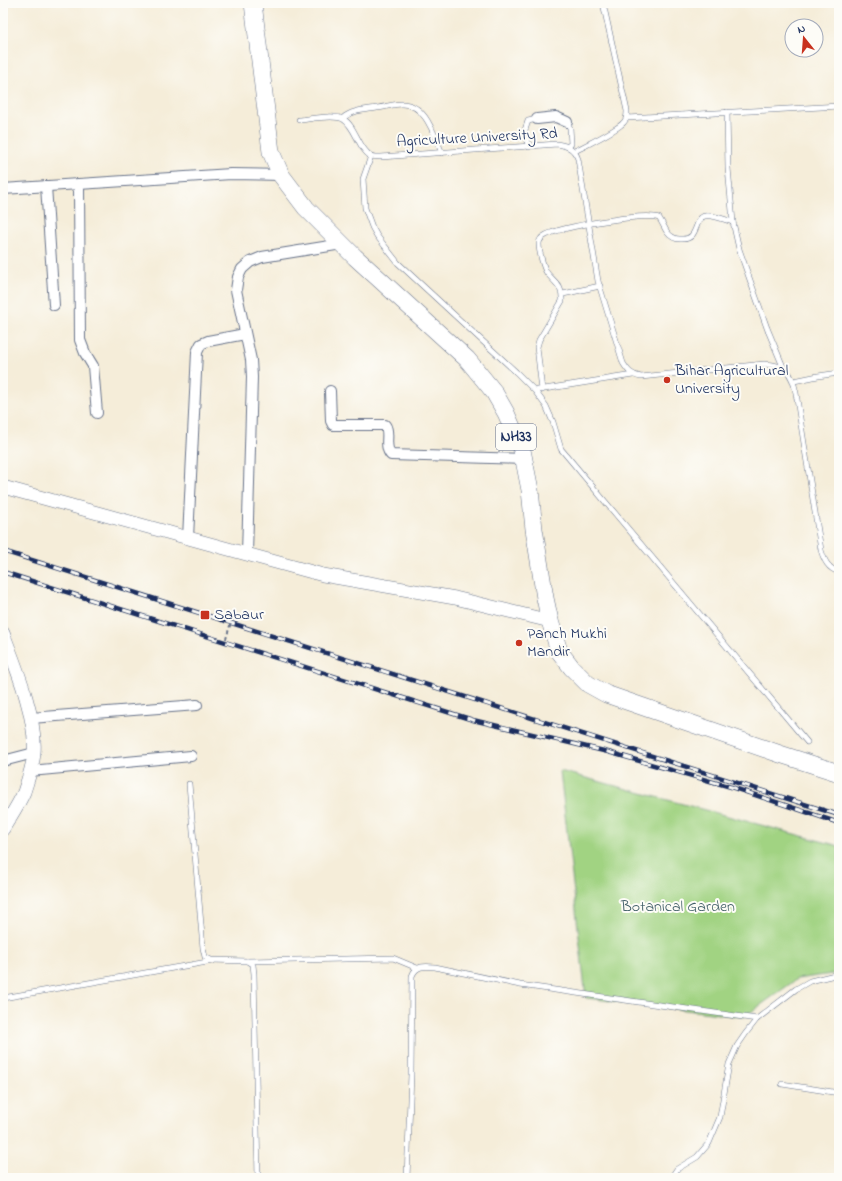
<svg xmlns="http://www.w3.org/2000/svg" width="842" height="1181" font-family="'Indie Flower',sans-serif">
	<style>
		.green { fill: #a1d382; stroke: #5e8170 }
		.lines { fill: none; stroke-linecap: round; stroke-linejoin: round }
		.service-casing { stroke: #677289; stroke-width: 6 }
		.minor-casing { stroke: #677289; stroke-width: 12 }
		.tertiary-casing { stroke: #677289; stroke-width: 14 }
		.trunk-casing { stroke: #677289; stroke-width: 18 }
		.service { stroke: #fff; stroke-width: 5 }
		.minor { stroke: #fff; stroke-width: 10 }
		.tertiary { stroke: #fff; stroke-width: 13 }
		.trunk { stroke: #fff; stroke-width: 17 }
		.rail-casing { stroke: #1b2f5e; stroke-width: 4.5 }
		.rail { stroke: #fdfcf7; stroke-width: 3; stroke-dasharray: 9; stroke-linecap: butt }
		.path-bridge { stroke: #677289; stroke-width: 2; stroke-dasharray: 3 3; stroke-linecap: butt }
		.poi-dot { fill: #c8321e; stroke: #fdfcf7; stroke-width: 1.5 }
		.labels { text-anchor: middle; dominant-baseline: central; stroke-width: 4; stroke-linejoin: round; paint-order: stroke }
		.shield { fill: #fdfcf7; stroke: #5f6c8c; stroke-width: 1 }
		.shield-label { font-size: 15px; font-weight: bold; fill: #1b2f5e }
		.street-label { font-size: 16px; fill: #1b2f5e; stroke: #fdfcf7 }
		.poi-label { font-size: 16px; fill: #1b2f5e; stroke: #fdfcf7; text-anchor: start }
		.park-label { font-size: 16px; fill: #436069; stroke: #fdfcf7 }
	</style>
	<rect width="100%" height="100%" fill="#fdfcf7"/>
	<filter id="ink" filterUnits="userSpaceOnUse"><feTurbulence type="fractalNoise" baseFrequency=".025" numOctaves="2"/><feDisplacementMap in="SourceGraphic" scale="8" xChannelSelector="R" yChannelSelector="G"/><feConvolveMatrix kernelMatrix="1 2 1 2 8 2 1 2 1" color-interpolation-filters="sRGB"/></filter>
	<filter id="wash" filterUnits="userSpaceOnUse"><feTurbulence type="fractalNoise" baseFrequency=".012" numOctaves="4" result="noise"/><feDisplacementMap in="SourceGraphic" scale="16" xChannelSelector="R" yChannelSelector="G"/><feGaussianBlur stdDeviation="0.9" result="paint"/><feColorMatrix in="noise" values="0 0 0 0 0 0 0 0 0 0 0 0 0 0 0 0 0 1.4 0 .05"/><feComposite in="paint" operator="in"/></filter>
	<g filter="url(#wash)">
		<rect width="100%" height="100%" fill="#f5edd9"/>
		<polygon class="green" points="560,771 839,846 839,973 797,979 744,1017 586,998"/>
	</g>
	<g filter="url(#ink)">
		<g class="lines">
			<g class="service-casing">
				<g id="service">
					<polyline points="727,112 728,168 733,222 739,249 767,328 784,369"/>
					<path d="M 343,118 C 352,110 365,110 377,108 C 385,107 394,104 402,104 C 426,104 434,135 442,153"/>
					<polyline points="627,118 839,106"/>
					<path d="M 299,120 C 310,119 334,114 343,119 C 355,125 359,150 371,156 C 374,157 378,157 381,157 L 557,144 C 568,146 574,148 578,159 L 598,281 L 623,363 C 628,371 631,375 641,377 L 764,364 C 786,365 792,372 796,393 L 821,550 C 824,560 828,569 839,572"/>
					<polyline points="567,122 570,128 571,144 568,146"/>
					<polyline points="529,147 524,133 528,121 537,119"/>
					<path d="M 575,151 C 586,145 618,130 624,122 C 627,119 627,116 627,111 L 603,3"/>
					<polyline points="371,156 363,179 365,208 372,227 377,236 398,263 516,372 535,391 546,406 553,422 561,449 807,742"/>
					<polyline points="563,294 600,286"/>
					<polyline points="794,381 818,376 839,373"/>
					<polyline points="538,390 633,375"/>
					<path d="M 542,390 L 537,347 L 539,340 L 562,301 C 563,286 555,283 547,273 C 543,267 539,251 539,244 C 539,239 542,237 546,235 C 561,227 645,212 659,218 C 662,222 664,227 667,232 C 670,236 675,239 680,239 C 700,241 693,218 705,216 C 713,214 725,220 733,222"/>
					<polyline points="189,784 203,948 205,957 211,960 247,961 253,965 254,974 258,1178"/>
					<polyline points="247,961 393,958 417,968"/>
					<polyline points="3,998 213,961"/>
					<polyline points="782,1084 839,1093"/>
					<path d="M 407,1178 L 411,1074 L 412,976 C 416,965 425,966 435,967 L 520,985 L 757,1019"/>
					<polyline points="671,1178 677,1169 697,1157 709,1143 720,1117 729,1064 737,1046 746,1033 757,1019 796,989 810,981 839,974"/>
				</g>
			</g>
			<g class="minor-casing">
				<g id="minor">
					<polyline points="537,119 556,117 567,122"/>
					<polyline points="79,184 80,340 85,353 93,366 97,413"/>
					<polyline points="46,186 54,305"/>
					<polyline points="3,189 231,174 281,175"/>
					<path d="M 330,391 L 331,421 L 333,425 L 385,425 C 391,433 383,446 391,455 L 524,459"/>
					<polyline points="188,538 197,352 201,344 208,341 245,334"/>
					<polyline points="247,554 252,377 251,360 236,290 238,277 242,269 250,262 262,257 342,244"/>
					<polyline points="31,718 197,705"/>
					<polyline points="3,761 34,753"/>
					<polyline points="30,771 191,756"/>
				</g>
			</g>
			<g class="tertiary-casing">
				<g id="tertiary">
					<polyline points="3,487 323,575 455,598 550,621"/>
					<path d="M 3,633 C 16,667 37,718 34,753 C 33,766 28,779 24,792 C 19,804 10,817 3,829"/>
				</g>
			</g>
			<g class="trunk-casing">
				<polyline id="trunk" points="253,3 271,152 281,175 306,208 355,257 467,359 494,392 506,413 522,450 530,490 534,529 545,598 550,621 559,651 572,668 588,684 606,694 780,754 839,773"/>
			</g>
			<use href="#service" class="service"/>
			<use href="#minor" class="minor"/>
			<use href="#tertiary" class="tertiary"/>
			<use href="#trunk" class="trunk"/>
			<g class="rail-casing">
				<g id="rail">
					<polyline points="3,551 839,815"/>
					<polyline points="3,572 473,720 608,752 731,787 839,823"/>
				</g>
			</g>
			<use href="#rail" class="rail"/>
			<polyline class="path-bridge" points="226,639 234,612"/>
		</g>
	</g>
	<g class="poi-dot">
		<circle cx="667" cy="380" r="4"/>
		<rect x="200" y="610" width="10" height="10" rx="2"/>
		<circle cx="519" cy="643" r="4"/>
	</g>
	<g class="labels">
		<rect class="shield" x="496" y="424" width="40" height="26" rx="3"/>
		<g class="shield-label">
			<text x="516" y="437">NH33</text>
		</g>
		<g class="street-label">
			<text transform="translate(477 138) rotate(-3)">Agriculture University Rd</text>
		</g>
		<g class="poi-label">
			<text x="675" y="371">Bihar Agricultural<tspan x="675" dy="18">University</tspan></text>
			<text x="214" y="615">Sabaur</text>
			<text x="527" y="634">Panch Mukhi<tspan x="527" dy="18">Mandir</tspan></text>
		</g>
		<g class="park-label">
			<text x="678" y="907">Botanical Garden</text>
		</g>
	</g>
	<rect width="842" height="1181" fill="none" stroke="#fdfcf7" stroke-width="16"/>
	<g transform="translate(804 38) rotate(343)"><circle r="19" fill="#fdfcf7" stroke="#a3aaba"/>
	<path d="M0-3L7 15L0 10L-7 15Z" fill="#c8321e"/>
	<text y="-6" font-size="11" font-weight="bold" text-anchor="middle" fill="#1b2f5e">N</text>
	</g>
</svg>
